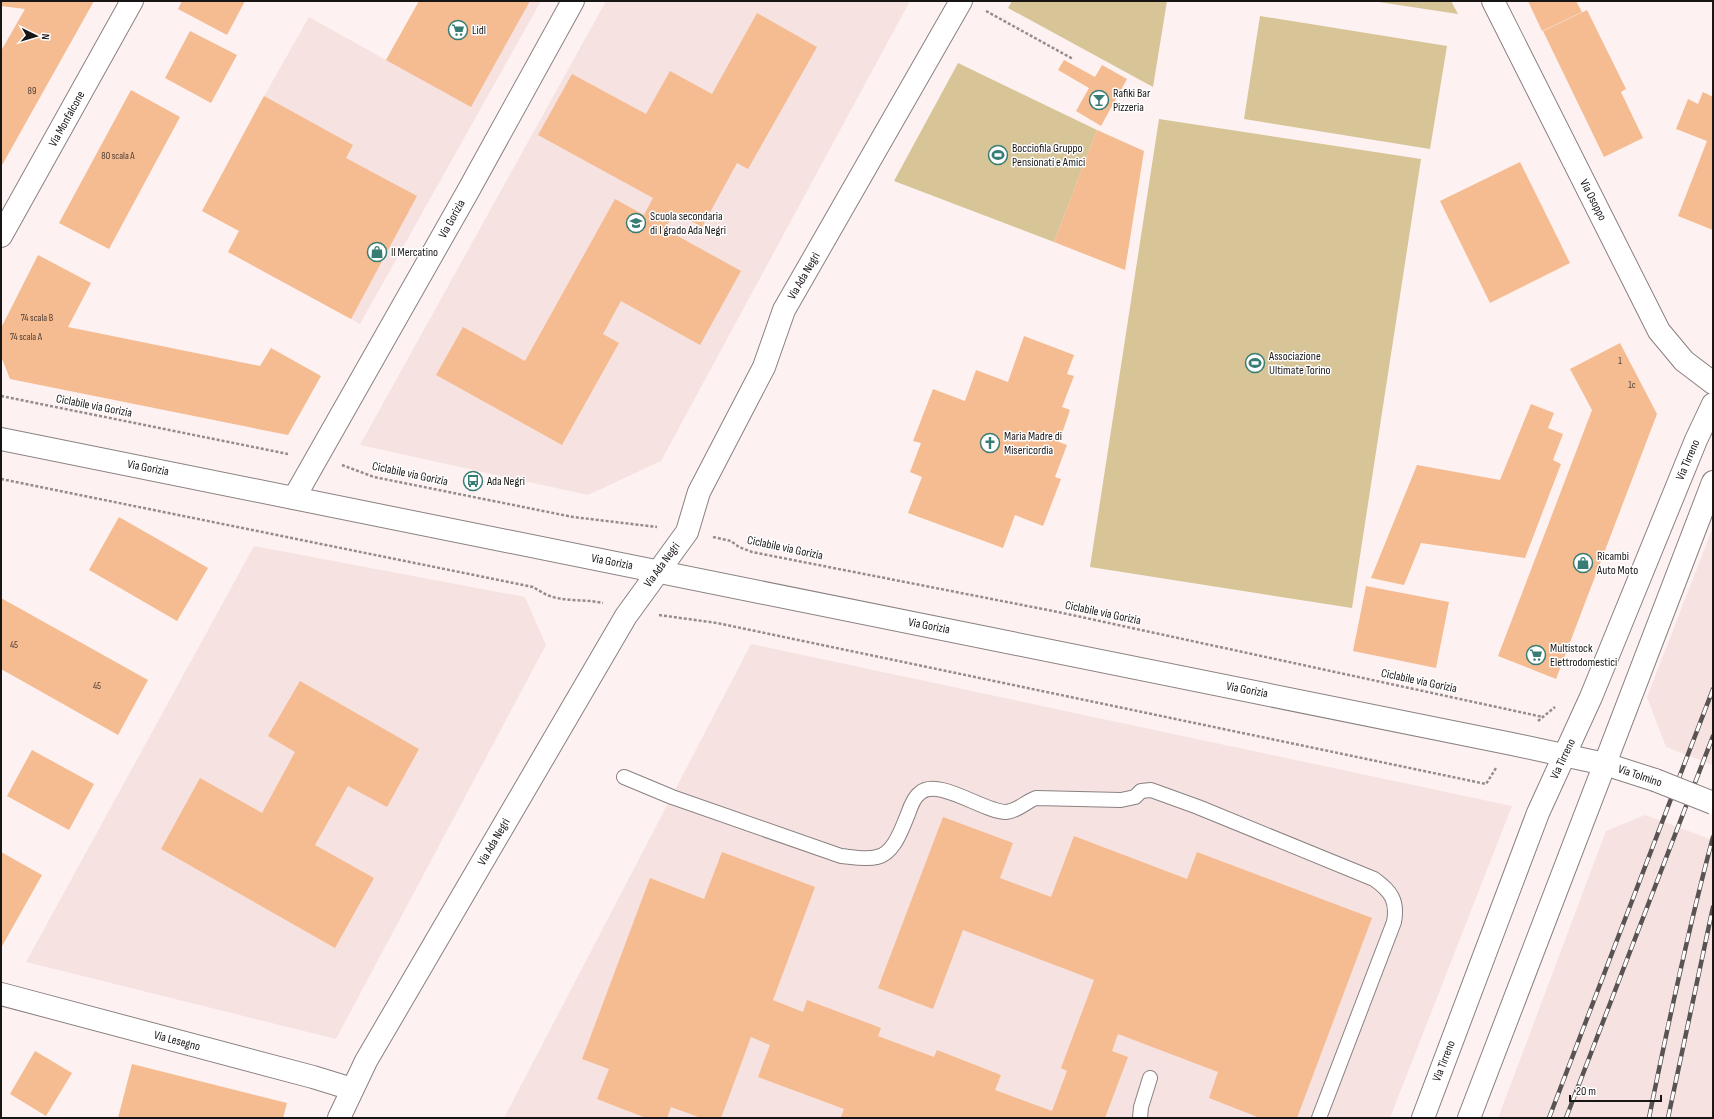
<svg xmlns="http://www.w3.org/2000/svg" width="1714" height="1119" font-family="'Sofia Sans Condensed',sans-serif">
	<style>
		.built { fill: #f6e3e1 }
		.green { fill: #d7c497 }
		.building { fill: #f5bb91 }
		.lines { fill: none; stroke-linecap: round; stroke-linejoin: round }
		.service-casing { stroke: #8a8180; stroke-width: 16 }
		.minor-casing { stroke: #8a8180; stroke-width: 24 }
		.tertiary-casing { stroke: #8a8180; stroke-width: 24 }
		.path { stroke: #948d8d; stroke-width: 2.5; stroke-dasharray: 3 2; stroke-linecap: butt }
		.service { stroke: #fff; stroke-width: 14 }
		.minor { stroke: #fff; stroke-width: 22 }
		.tertiary { stroke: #fff; stroke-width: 22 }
		.rail-casing { stroke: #595453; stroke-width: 4.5 }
		.rail { stroke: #fff; stroke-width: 3; stroke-dasharray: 9; stroke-linecap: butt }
		.tertiary-bridge-casing { stroke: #8a8180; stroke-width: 24; stroke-linecap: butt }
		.tertiary-bridge { stroke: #fff; stroke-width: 22 }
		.labels { text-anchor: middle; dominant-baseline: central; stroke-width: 3; stroke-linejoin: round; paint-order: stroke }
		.number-label { font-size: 10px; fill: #4f3e34 }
		.poi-label { font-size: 12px; fill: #181515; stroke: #fff; text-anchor: start }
		.street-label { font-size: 12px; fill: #181515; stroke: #fff }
	</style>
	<rect width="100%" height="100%" fill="#fdf2f1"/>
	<g class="built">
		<polygon points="419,1 541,1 360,324 228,252 239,231 202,211 264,96 309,17 386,60"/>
		<polygon points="606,1 910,1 661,461 588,495 360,445"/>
		<polygon points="1713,527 1713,765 1666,747 1647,697"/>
		<polygon points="254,546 525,597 546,645 336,1039 26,962"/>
		<polygon points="751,644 1512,806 1390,1118 504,1118"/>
		<polygon points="1645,815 1713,840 1713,1118 1498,1118 1606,831"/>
	</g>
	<g class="green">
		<polygon points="1012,1 1167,1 1153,87 1008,8"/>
		<polygon points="1372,1 1451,1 1458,14"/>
		<polygon points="1260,16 1447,46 1430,149 1244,119"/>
		<polygon points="958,63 1097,130 1054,242 894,181"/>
		<polygon points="1159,119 1421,159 1352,608 1090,567"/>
	</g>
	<g class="building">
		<polygon points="1,1 94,1 1,167 1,51 25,9 1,6"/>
		<polygon points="182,1 245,1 227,35 178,9"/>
		<polygon points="419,1 530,1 471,107 386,60"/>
		<polygon points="1528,1 1576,1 1582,12 1542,31"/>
		<polygon points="1587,10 1626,89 1621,92 1643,138 1604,157 1543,31"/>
		<polygon points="757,13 817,47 748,169 737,163 702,227 675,212 665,229 741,271 700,345 621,301 603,334 619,343 562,445 436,375 463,327 525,361 615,199 644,215 653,198 538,135 572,74 646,114 670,71 712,94"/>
		<polygon points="190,31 237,55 211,103 165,78"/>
		<polygon points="1064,60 1095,77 1102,65 1127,79 1101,126 1076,111 1089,88 1058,70"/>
		<polygon points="131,90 180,117 109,249 59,223"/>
		<polygon points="1703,92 1713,97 1713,230 1678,216 1707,141 1676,129 1688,99 1698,104"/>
		<polygon points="264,96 353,145 346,158 417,196 351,319 228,252 239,231 202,211"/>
		<polygon points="1097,130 1144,151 1125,270 1054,242"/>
		<polygon points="1520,162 1570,263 1490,303 1440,201"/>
		<polygon points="38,255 91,283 68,327 260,366 271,348 321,376 288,435 10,379 1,356 1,328"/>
		<polygon points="1024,336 1074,355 1067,374 1074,376 1062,407 1070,410 1059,442 1067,445 1055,477 1061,479 1043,526 1015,515 1003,548 908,513 922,477 910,472 921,443 913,441 933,389 965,401 976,370 1008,382"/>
		<polygon points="1620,343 1657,414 1556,679 1498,656 1592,410 1570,369"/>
		<polygon points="1531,404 1554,413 1548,428 1563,434 1553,460 1561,464 1525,558 1421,543 1404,585 1371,578 1417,465 1500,480"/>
		<polygon points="119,517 208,568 177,621 89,570"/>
		<polygon points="1366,586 1449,602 1436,668 1353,651"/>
		<polygon points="1,598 148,680 118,735 1,669"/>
		<polygon points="300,681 419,749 387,807 348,786 315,845 374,878 335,948 161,849 200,778 262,813 295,752 268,736"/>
		<polygon points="32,750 94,784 69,830 7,796"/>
		<polygon points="943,817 1013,843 1000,878 1051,897 1074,836 1187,879 1197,852 1372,918 1297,1118 1260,1118 1209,1098 1218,1072 1118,1034 1112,1051 1128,1057 1105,1118 843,1118 841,1117 844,1109 758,1077 770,1045 751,1037 721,1118 701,1118 671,1107 667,1118 646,1118 597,1099 609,1069 582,1059 650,878 704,899 722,852 815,887 773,1000 803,1012 807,1000 881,1028 878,1036 934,1057 937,1050 1001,1075 995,1090 1052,1111 1067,1071 1061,1068 1094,980 963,930 933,1009 878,988"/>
		<polygon points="1,852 42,875 1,948"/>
		<polygon points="35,1051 72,1073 46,1116 10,1094"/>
		<polygon points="132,1064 287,1103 283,1118 118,1118"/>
	</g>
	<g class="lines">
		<g class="service-casing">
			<g id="service">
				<path d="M 624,777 L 672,797 L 841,856 C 852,857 866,860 877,857 C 894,854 902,828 908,814 C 910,808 914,797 920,793 C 938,777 984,812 1006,812 C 1018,811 1025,802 1036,798 L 1121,800 L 1135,797 L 1141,791 L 1151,790 L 1198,807 L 1374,879 C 1391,891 1398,901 1394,922 L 1319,1118"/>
				<polyline points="1140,1118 1141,1107 1150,1078"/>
			</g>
		</g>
		<g class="minor-casing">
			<g id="minor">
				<polyline points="1493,1 1659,331 1684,361 1713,383"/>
				<polyline points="1,236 132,1"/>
				<polyline points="294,498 467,193 573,1"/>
				<polyline points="1,994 313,1077 352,1089"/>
				<polyline points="339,1118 366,1061 626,616 687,532 699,492 764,367 784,310 961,1"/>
			</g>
		</g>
		<g class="tertiary-casing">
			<g id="tertiary">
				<polyline points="1,439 1512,744 1605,764 1655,780"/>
				<polyline points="1423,1118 1538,813 1591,697 1696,440 1713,404"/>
				<polyline points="1469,1118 1713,482"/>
			</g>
		</g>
		<g class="path">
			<polyline points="986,11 1073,59"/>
			<polyline points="1,396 288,454"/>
			<polyline points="342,465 374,477 573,517 657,527"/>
			<path d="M 1,479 L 533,587 C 538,590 544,594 550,596 C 567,602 586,599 603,603"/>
			<polyline points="713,537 731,541 739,547 752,552 1058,612 1543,717"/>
			<polyline points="659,615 717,623 1486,784 1496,768"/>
			<polyline points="1538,721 1555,707"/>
		</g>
		<use href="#service" class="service"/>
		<use href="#minor" class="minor"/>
		<use href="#tertiary" class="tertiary"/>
		<g class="rail-casing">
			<g id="rail">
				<polyline points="1549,1118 1713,689"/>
				<polyline points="1566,1118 1713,736"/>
				<path d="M 1649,1118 C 1668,1024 1688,930 1713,837"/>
				<polyline points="1668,1118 1713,907"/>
			</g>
		</g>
		<use href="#rail" class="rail"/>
		<g class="tertiary-bridge-casing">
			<polyline id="tertiary-bridge" points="1655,780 1713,803"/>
		</g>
		<use href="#tertiary-bridge" class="tertiary-bridge"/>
	</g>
	<defs>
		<g id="supermarket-ring" transform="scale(1)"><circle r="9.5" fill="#fff" stroke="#377d74" stroke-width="1.5"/><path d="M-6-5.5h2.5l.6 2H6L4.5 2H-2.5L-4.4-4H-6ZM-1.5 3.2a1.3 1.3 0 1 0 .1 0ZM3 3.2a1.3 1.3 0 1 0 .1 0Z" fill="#377d74"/></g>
		<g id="bar-ring" transform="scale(1)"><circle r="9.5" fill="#fff" stroke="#377d74" stroke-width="1.5"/><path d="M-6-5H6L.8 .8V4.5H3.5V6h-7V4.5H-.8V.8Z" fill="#377d74"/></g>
		<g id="stadium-ring" transform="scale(1)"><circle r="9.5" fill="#fff" stroke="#377d74" stroke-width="1.5"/><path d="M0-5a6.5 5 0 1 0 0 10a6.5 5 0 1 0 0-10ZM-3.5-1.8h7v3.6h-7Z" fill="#377d74"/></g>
		<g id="school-ring" transform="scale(1)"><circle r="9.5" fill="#fff" stroke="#377d74" stroke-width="1.5"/><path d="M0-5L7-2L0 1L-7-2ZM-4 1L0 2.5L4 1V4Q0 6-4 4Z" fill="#377d74"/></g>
		<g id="shop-ring" transform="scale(1)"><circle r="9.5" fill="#fff" stroke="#377d74" stroke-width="1.5"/><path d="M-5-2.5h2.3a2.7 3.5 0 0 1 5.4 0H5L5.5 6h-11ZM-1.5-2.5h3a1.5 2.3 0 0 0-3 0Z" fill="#377d74"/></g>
		<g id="church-ring" transform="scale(1)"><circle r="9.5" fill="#fff" stroke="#377d74" stroke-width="1.5"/><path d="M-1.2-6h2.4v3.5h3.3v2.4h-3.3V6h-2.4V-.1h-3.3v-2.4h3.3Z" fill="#377d74"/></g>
		<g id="bus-ring" transform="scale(1)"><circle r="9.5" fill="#fff" stroke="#377d74" stroke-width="1.5"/><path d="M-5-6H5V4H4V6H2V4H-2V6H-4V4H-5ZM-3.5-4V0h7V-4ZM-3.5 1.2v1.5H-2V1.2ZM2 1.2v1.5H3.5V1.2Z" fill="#377d74"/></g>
	</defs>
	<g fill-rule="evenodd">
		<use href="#supermarket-ring" x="458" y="30"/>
		<use href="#bar-ring" x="1099" y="100"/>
		<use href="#stadium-ring" x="998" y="155"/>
		<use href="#school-ring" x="636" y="223"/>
		<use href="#shop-ring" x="377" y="252"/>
		<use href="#stadium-ring" x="1255" y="363"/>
		<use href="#church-ring" x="990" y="443"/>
		<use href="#bus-ring" x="473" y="481"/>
		<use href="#shop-ring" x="1583" y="563"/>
		<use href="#supermarket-ring" x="1536" y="655"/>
	</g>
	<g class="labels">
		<g class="number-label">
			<text x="32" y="91">89</text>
			<text x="118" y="156">80 scala A</text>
			<text x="37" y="318">74 scala B</text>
			<text x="26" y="337">74 scala A</text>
			<text x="1620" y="361">1</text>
			<text x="1632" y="385">1c</text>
			<text x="14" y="645">45</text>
			<text x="97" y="686">45</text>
		</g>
		<g class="poi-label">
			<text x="472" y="30">Lidl</text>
			<text x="1113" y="93">Rafiki Bar<tspan x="1113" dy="14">Pizzeria</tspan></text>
			<text x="1012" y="148">Bocciofila Gruppo<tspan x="1012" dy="14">Pensionati e Amici</tspan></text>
			<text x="650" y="216">Scuola secondaria<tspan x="650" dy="14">di I grado Ada Negri</tspan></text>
			<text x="391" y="252">Il Mercatino</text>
			<text x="1269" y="356">Associazione<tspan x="1269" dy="14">Ultimate Torino</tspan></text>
			<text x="1004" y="436">Maria Madre di<tspan x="1004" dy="14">Misericordia</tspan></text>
			<text x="487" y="481">Ada Negri</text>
			<text x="1597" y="556">Ricambi<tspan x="1597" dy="14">Auto Moto</tspan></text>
			<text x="1550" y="648">Multistock<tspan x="1550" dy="14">Elettrodomestici</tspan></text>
		</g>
		<g class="street-label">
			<text transform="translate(67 119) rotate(-61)">Via Monfalcone</text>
			<text transform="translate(1593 200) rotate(63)">Via Osoppo</text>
			<text transform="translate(452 219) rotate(-61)">Via Gorizia</text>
			<text transform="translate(804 276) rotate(-60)">Via Ada Negri</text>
			<text transform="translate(94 406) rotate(11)">Ciclabile via Gorizia</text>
			<text transform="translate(1688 460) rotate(-67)">Via Tirreno</text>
			<text transform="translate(148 468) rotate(11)">Via Gorizia</text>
			<text transform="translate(410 474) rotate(12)">Ciclabile via Gorizia</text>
			<text transform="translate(785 548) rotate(12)">Ciclabile via Gorizia</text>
			<text transform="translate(612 562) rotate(11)">Via Gorizia</text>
			<text transform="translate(662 565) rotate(-54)">Via Ada Negri</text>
			<text transform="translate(1103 613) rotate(12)">Ciclabile via Gorizia</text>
			<text transform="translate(929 626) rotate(11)">Via Gorizia</text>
			<text transform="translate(1419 681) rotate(12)">Ciclabile via Gorizia</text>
			<text transform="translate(1247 690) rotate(11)">Via Gorizia</text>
			<text transform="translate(1563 759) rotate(-65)">Via Tirreno</text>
			<text transform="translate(1640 776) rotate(19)">Via Tolmino</text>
			<text transform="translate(494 842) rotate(-60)">Via Ada Negri</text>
			<text transform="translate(177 1041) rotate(15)">Via Lesegno</text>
			<text transform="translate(1444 1061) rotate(-69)">Via Tirreno</text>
		</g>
	</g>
	<rect width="1714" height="1119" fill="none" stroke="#181515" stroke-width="4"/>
	<g transform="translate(36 36) rotate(95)" stroke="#ffffff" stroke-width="3" paint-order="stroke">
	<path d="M0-3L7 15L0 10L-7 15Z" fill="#181515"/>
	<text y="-6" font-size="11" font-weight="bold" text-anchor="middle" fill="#181515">N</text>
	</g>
	<path d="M1570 1095v6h91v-6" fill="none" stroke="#181515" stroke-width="2"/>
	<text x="1576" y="1095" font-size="12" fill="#181515" stroke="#ffffff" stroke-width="3" paint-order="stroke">20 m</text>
</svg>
